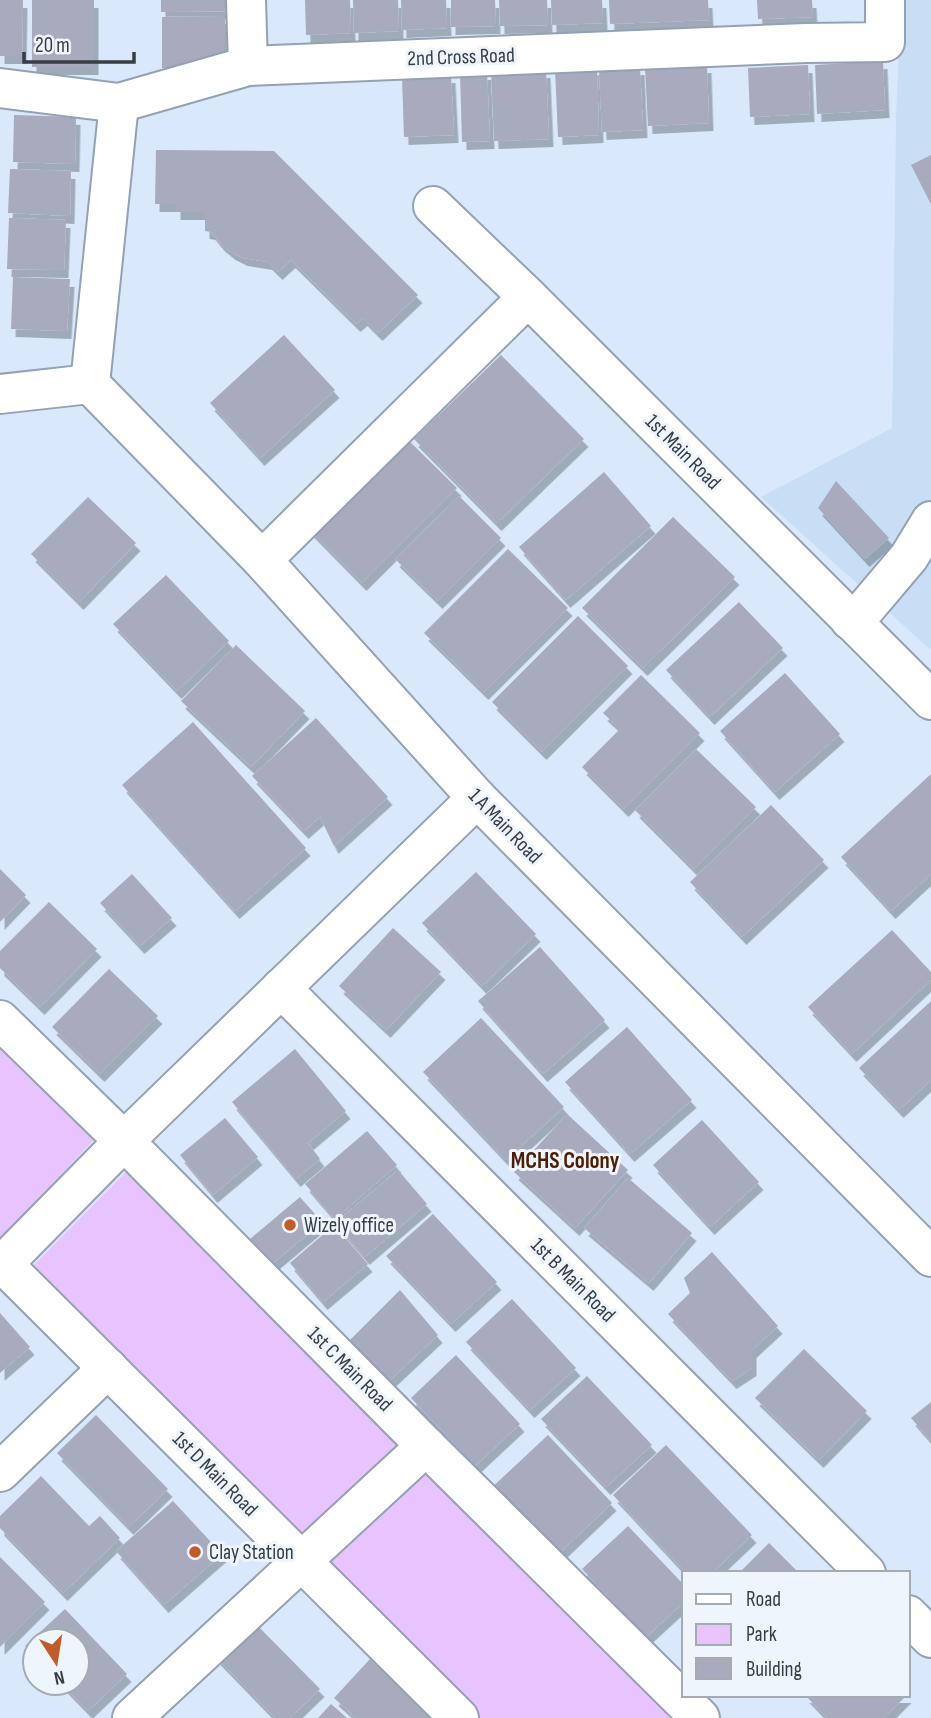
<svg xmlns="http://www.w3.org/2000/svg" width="931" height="1718" font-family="'Sofia Sans Condensed',sans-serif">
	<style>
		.built { fill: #c8def4 }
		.green { fill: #e7c4fe }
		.building { fill: #a8aabe; filter: url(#shadow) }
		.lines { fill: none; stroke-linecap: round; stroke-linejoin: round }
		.minor-casing { stroke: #93a2b2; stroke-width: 42 }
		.minor { stroke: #fff; stroke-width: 38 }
		.poi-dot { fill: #c15c28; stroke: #eff5fc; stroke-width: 2.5 }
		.labels { text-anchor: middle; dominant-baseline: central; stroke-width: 6; stroke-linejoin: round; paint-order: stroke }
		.street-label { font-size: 21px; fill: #363d44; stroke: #eff5fc }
		.poi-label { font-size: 21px; fill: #363d44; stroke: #eff5fc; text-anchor: start }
		.neighbourhood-label { font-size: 23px; font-weight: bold; fill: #4d1d04; stroke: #eff5fc }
	</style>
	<defs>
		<filter id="shadow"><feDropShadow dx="4.5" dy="8" stdDeviation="0" flood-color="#0004"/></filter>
	</defs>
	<rect width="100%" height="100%" fill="#d9e9fb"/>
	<polygon class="built" points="901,0 931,0 931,650 761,497 892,428 896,119"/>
	<g class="green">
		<polygon points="0,1040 99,1134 2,1238 0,1236"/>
		<polygon points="130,1168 406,1439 304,1542 28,1271"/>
		<polygon points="430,1469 681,1718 480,1718 323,1563"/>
	</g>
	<g class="building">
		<polygon points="0,0 23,0 22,56 0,56"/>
		<rect x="32" y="0" width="62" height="67"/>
		<polygon points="161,0 228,0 228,11 161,12"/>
		<polygon points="305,0 350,0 351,33 306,35"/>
		<polygon points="353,0 398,0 399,31 354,33"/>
		<polygon points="401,0 446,0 447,28 402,30"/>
		<polygon points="451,0 495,0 496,26 451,27"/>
		<polygon points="499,0 547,0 548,25 500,26"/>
		<polygon points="551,0 602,0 603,23 552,25"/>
		<polygon points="609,0 708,0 709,20 610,24"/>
		<polygon points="757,0 812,0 813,17 758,19"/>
		<polygon points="225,16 225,67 162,68 162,17"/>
		<polygon points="883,61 885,110 817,114 815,65"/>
		<polygon points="707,65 709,123 648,126 645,68"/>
		<polygon points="808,65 810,114 750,117 748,68"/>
		<polygon points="597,67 599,135 558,137 555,69"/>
		<polygon points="640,67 643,130 602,132 599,69"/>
		<polygon points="546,70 549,139 494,141 491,72"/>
		<polygon points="487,72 490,141 462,142 460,73"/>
		<polygon points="451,75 454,135 404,137 402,77"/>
		<polygon points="14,115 76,117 75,164 13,162"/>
		<polygon points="156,150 274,151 418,295 378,333 363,318 356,324 291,260 278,272 268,262 243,258 231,252 220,243 211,232 205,231 205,212 176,212 176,204 155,204"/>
		<polygon points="931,155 931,204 911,165"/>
		<polygon points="10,169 71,171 70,216 8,213"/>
		<polygon points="9,218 66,220 64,270 7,269"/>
		<polygon points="13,277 70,279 67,331 11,329"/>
		<polygon points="284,335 335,390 260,458 210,403"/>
		<polygon points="501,355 584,439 497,523 414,439"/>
		<polygon points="403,435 457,488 362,583 309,529"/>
		<polygon points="604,472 651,526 566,600 519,547"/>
		<polygon points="836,481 889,538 865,559 818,508"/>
		<polygon points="459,496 501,538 438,601 395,559"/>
		<polygon points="88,497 136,543 79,602 31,554"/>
		<polygon points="673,517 735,577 643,668 582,608"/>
		<polygon points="508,549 568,608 484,692 424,633"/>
		<polygon points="166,575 229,641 177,691 113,624"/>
		<polygon points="739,602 783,648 710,717 666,670"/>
		<polygon points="578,616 628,666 542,752 492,702"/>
		<polygon points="236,645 305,711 251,767 181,701"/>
		<polygon points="785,673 840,734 775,792 720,731"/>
		<polygon points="641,675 700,733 624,809 582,767 620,729 603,713"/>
		<polygon points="316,718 388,797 334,846 320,817 304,831 252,776"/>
		<polygon points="193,722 306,848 235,911 122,785"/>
		<polygon points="696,749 756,807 694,869 635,810"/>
		<polygon points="931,774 931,874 891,911 841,857"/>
		<polygon points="771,805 824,860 742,937 690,882"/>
		<polygon points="0,869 26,895 0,922"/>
		<polygon points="476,872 536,934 482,986 422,923"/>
		<polygon points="132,874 172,918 140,946 100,903"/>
		<polygon points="49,902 97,949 40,1007 0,968 0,951"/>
		<polygon points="393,928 441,972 386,1030 339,986"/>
		<polygon points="892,930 931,972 931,980 852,1054 808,1007"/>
		<polygon points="540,947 605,1020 543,1074 478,1001"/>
		<polygon points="109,969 158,1016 100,1074 52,1027"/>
		<polygon points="931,1001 931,1080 899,1110 859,1068"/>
		<polygon points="481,1018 564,1107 506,1160 423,1072"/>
		<polygon points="627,1027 692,1100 630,1154 565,1082"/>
		<polygon points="295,1049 346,1111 308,1143 320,1159 296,1179 232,1102"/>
		<polygon points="567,1114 628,1170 575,1228 514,1172"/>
		<polygon points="225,1118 258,1157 213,1195 180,1155"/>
		<polygon points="702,1120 759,1182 710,1227 653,1165"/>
		<polygon points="367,1131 397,1165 335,1219 305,1184"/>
		<polygon points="398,1170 427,1204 365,1257 335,1223"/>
		<polygon points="628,1178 692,1233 649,1283 584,1228"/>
		<polygon points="300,1197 322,1222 272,1264 250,1239"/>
		<polygon points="433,1214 497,1282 451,1324 386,1256"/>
		<polygon points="334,1225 368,1264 323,1302 290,1263"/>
		<polygon points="712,1252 778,1326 752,1350 752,1368 732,1381 668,1314 690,1293 684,1278"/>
		<polygon points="400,1290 438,1335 387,1383 349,1341"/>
		<polygon points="512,1299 576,1368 530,1410 466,1342"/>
		<polygon points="0,1313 30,1347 0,1373"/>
		<polygon points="804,1349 867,1411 819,1460 755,1398"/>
		<polygon points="456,1355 520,1424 475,1466 411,1398"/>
		<polygon points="587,1376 652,1445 606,1487 541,1419"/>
		<polygon points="931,1402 931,1441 911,1418"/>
		<polygon points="96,1415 168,1489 129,1527 57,1453"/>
		<polygon points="548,1435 612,1503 554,1558 489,1490"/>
		<polygon points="666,1445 752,1535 712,1573 686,1573 613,1495"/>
		<polygon points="41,1476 89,1526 100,1516 120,1538 63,1593 0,1528 0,1516"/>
		<polygon points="173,1501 222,1554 164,1605 116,1551"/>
		<polygon points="628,1526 684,1585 684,1602 646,1637 582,1569"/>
		<polygon points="769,1543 799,1573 739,1573"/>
		<polygon points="0,1557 45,1602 0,1647"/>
		<polygon points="65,1609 127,1674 88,1711 61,1683 77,1683 77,1641 35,1641 35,1656 25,1646"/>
		<polygon points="253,1621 320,1689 290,1718 275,1718 216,1657"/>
		<polygon points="370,1659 433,1718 356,1718 334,1698"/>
		<polygon points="805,1695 907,1695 884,1718 827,1718"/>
		<polygon points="331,1704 347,1718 318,1718"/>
	</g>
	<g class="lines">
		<g class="minor-casing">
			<g id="minor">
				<polyline points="246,0 248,66"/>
				<polyline points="0,88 119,103 248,66 806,43 885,42 885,0"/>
				<polyline points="433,206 528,297 931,700"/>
				<polyline points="90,384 262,560 477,798 931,1257"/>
				<polyline points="90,384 119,103"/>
				<polyline points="0,394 90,384"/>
				<polyline points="262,560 528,297"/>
				<polyline points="850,620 865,609 909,557 931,521"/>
				<polyline points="281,988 866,1573"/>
				<polyline points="0,1020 124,1141 426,1446 700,1718"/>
				<polyline points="0,1261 459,1718"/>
				<polyline points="3,1264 124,1141 477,798"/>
				<polyline points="0,1472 108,1368"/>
				<polyline points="908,1615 931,1638"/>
				<polyline points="132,1718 426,1446"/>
			</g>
		</g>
		<use href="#minor" class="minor"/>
	</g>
	<g class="poi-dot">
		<circle cx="290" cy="1225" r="7"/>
		<circle cx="195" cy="1552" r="7"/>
	</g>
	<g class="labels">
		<g class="street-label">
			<text transform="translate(461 57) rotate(-2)">2nd Cross Road</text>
			<text transform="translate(683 452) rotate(45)">1st Main Road</text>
			<text transform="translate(505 826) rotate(46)">1 A Main Road</text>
			<text transform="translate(573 1280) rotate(45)">1st B Main Road</text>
			<text transform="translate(350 1369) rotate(45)">1st C Main Road</text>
			<text transform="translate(215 1474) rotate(45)">1st D Main Road</text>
		</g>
		<g class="poi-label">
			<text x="304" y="1225">Wizely office</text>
			<text x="209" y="1552">Clay Station</text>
		</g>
		<g class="neighbourhood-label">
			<text x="565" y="1161">MCHS Colony</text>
		</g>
	</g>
	<rect x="682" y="1571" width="228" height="126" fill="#eff5fc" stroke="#a5abb2" stroke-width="2"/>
	<rect x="696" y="1594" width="35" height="10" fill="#ffffff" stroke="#a5abb2" stroke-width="2"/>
	<text x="746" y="1606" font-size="21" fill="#363d44">Road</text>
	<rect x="696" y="1624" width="35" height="21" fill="#e7c4fe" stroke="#a5abb2" stroke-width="2"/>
	<text x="746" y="1641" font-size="21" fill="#363d44">Park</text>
	<rect x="696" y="1658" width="35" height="21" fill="#a8aabe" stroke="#a5abb2" stroke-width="2"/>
	<text x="746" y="1676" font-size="21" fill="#363d44">Building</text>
	<g transform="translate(56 1662) rotate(168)"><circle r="33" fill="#eff5fc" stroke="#a5abb2" stroke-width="2"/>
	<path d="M0-5L12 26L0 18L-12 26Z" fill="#c15c28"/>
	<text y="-10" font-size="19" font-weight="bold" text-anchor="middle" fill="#363d44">N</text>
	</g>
	<path d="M24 52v10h110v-10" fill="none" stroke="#363d44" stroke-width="3.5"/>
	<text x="35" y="52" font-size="21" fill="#363d44" stroke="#eff5fc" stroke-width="5" paint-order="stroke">20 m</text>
</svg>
